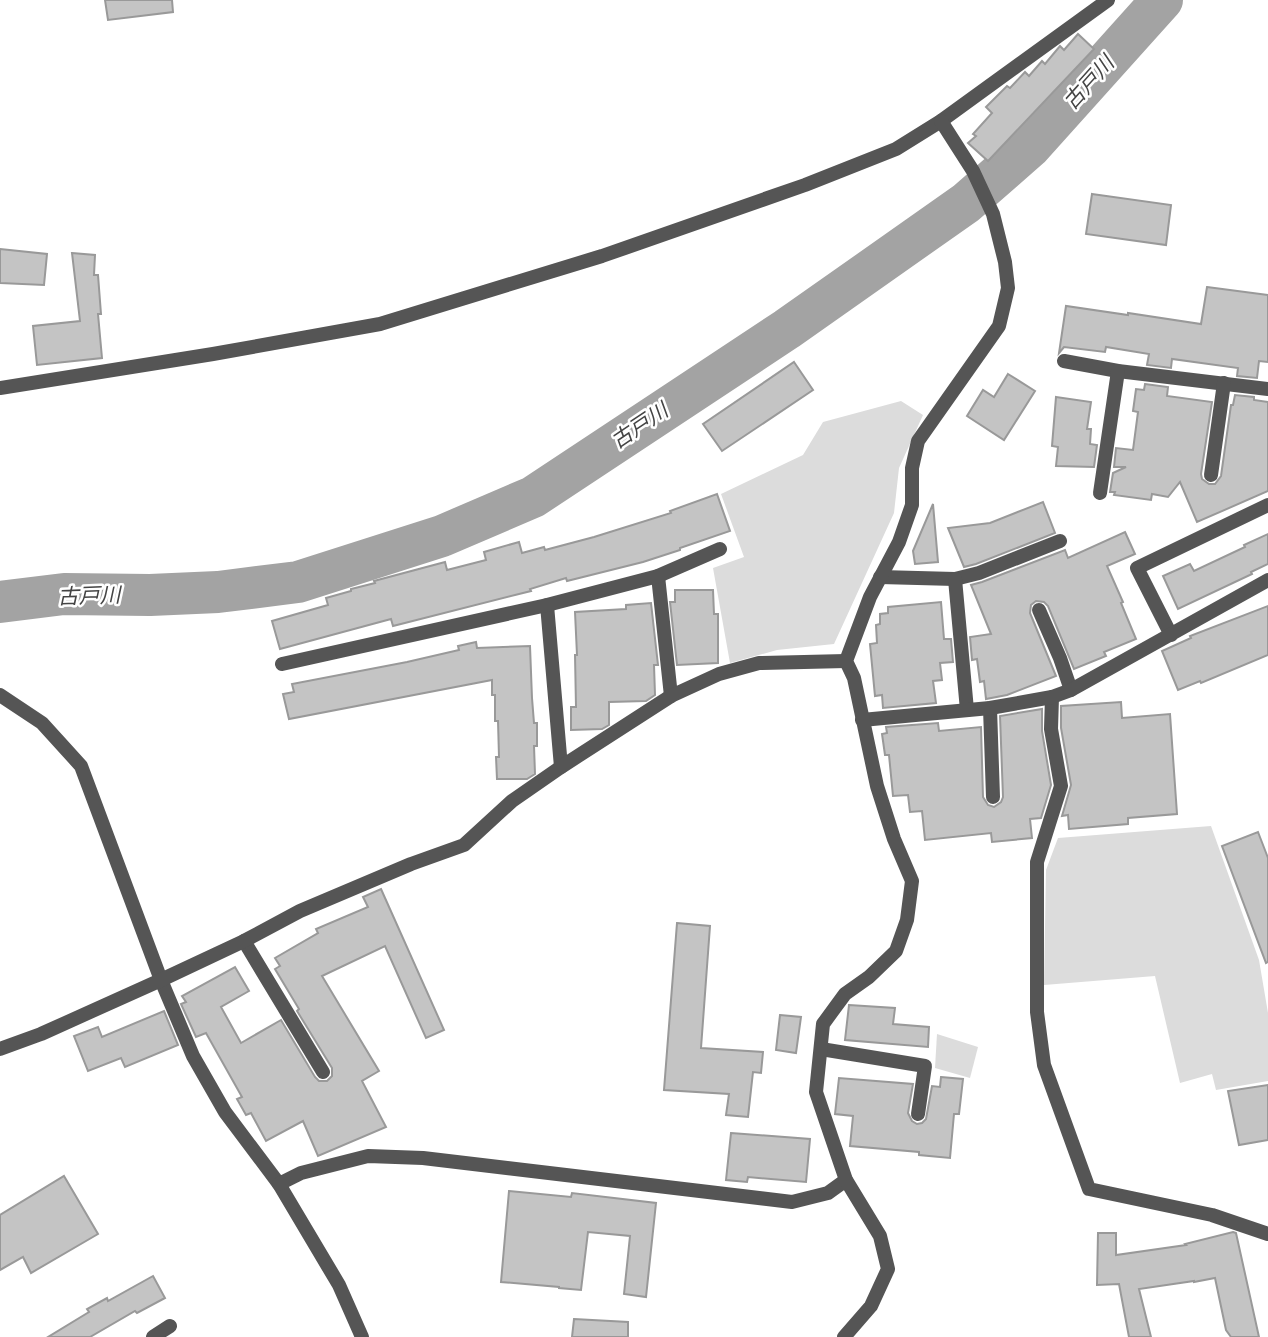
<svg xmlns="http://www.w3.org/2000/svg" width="1268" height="1337" font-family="Ubuntu,'Noto Sans JP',sans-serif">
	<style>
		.green { fill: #dcdcdc }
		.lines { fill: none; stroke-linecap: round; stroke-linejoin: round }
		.river { stroke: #a3a3a3; stroke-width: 42 }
		.building { fill: #c4c4c4; stroke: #999; stroke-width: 2 }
		.street { stroke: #555; stroke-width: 14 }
		.labels { text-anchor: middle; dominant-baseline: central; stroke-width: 5; stroke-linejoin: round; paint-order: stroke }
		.water-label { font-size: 21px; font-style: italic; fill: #444; stroke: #fff }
	</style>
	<rect width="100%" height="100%" fill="#fff"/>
	<g class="green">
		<polygon points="901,401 923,415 899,468 894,513 834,644 777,650 730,663 713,568 744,557 721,494 803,455 823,422"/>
		<polygon points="1211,826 1259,960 1268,1013 1268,1081 1216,1090 1212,1074 1180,1083 1155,976 1044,985 1046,870 1058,838"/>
		<polygon points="937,1034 978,1047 970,1078 935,1068"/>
	</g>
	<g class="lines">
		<polyline class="river" points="0,602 64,594 150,595 218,592 298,582 442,536 533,497 787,329 966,203 1030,147 1162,0"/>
	</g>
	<g class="building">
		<polygon points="105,0 172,0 173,12 108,20"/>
		<polygon points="1078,34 1094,49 988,161 968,143 976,136 973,134 992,113 986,107 1007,86 1010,88 1025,72 1029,76 1042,61 1045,64 1060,46 1064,50"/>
		<polygon points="1092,194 1171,205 1166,245 1086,234"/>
		<polygon points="0,249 47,254 44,285 0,283"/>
		<polygon points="72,253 95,255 94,275 98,275 101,314 98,314 102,358 37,365 33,326 80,321"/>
		<polygon points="1207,287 1268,295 1268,362 1259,361 1257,378 1237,376 1238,368 1172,359 1171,368 1147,365 1149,354 1106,347 1105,352 1064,347 1059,353 1066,306 1128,315 1128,313 1201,324"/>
		<polygon points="794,362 813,390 722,451 703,424"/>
		<polygon points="1008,374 1035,391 1004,440 967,416 983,390 994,397"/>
		<polygon points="1145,384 1168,387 1167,396 1212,402 1201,474 1202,479 1209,484 1215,484 1221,476 1231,405 1233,405 1235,395 1254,397 1254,400 1268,402 1268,491 1197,522 1180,482 1168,497 1152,494 1151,500 1114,495 1115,492 1110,492 1113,473 1126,467 1114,467 1116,448 1133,450 1138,412 1133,411 1136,389 1144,390"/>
		<polygon points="1056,397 1091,402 1087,429 1091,429 1090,444 1097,445 1094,467 1056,466 1058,447 1052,446"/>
		<polygon points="717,494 730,531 680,548 680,550 643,562 567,581 566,578 530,589 531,591 393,626 391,619 280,649 272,621 328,605 326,598 351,591 351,589 375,583 374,581 445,562 447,570 486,560 484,552 519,542 522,553 544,547 545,550 594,537 671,513 670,511"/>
		<polygon points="1043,502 1055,533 976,564 964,567 948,528 990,523"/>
		<polygon points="933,504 938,562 915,564 913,551"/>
		<polygon points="1125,532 1135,554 1107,566 1123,602 1121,603 1136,639 1104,652 1106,656 1074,669 1048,606 1044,602 1036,601 1031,605 1030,613 1056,676 1007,695 986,699 984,681 980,682 977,659 972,660 970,637 991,634 971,585 982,582 1065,550 1068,558"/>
		<polygon points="1268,534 1268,564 1251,572 1252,574 1178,609 1163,576 1190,564 1194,571 1245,547 1244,545"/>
		<polygon points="675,590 713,590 714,614 718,614 718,663 677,665 670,602 675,602"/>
		<polygon points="941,602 944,639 951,639 953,662 940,663 942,680 933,681 936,703 883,708 882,695 875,696 870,644 877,643 876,625 880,624 880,614 888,613 888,607"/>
		<polygon points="651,603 658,665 654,665 655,695 646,701 609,702 609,725 602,729 571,730 571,707 576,707 575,655 577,655 575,612 626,609 626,605"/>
		<polygon points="1268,606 1268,655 1201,683 1200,681 1178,690 1162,651 1191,638 1190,636"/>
		<polygon points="476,642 477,648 530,646 532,698 534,723 537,723 537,746 534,746 535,774 527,779 497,779 496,757 499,757 498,721 495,721 495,695 492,695 492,680 289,719 283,694 294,692 292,684 407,662 459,650 458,646"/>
		<polygon points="1121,702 1122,718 1170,714 1177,814 1128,818 1128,824 1069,829 1068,815 1062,816 1071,785 1061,728 1061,706"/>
		<polygon points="1042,709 1042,731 1051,785 1041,818 1030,819 1032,838 992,842 991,833 925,840 922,811 910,812 908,795 893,796 889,755 885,755 882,734 887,733 886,727 938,723 939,731 981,727 983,797 988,805 994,807 1001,802 1003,797 1000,716"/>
		<polygon points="1258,832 1268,858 1268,962 1266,963 1222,846"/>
		<polygon points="381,889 444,1030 426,1038 385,946 322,976 379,1071 362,1081 386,1127 318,1156 303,1121 266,1141 251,1113 246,1115 237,1099 242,1097 206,1033 196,1037 181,1004 186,1002 182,996 235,967 249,991 221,1007 241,1043 281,1020 315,1077 319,1081 327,1081 332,1076 332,1068 297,1011 299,1009 275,969 280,966 275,958 318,933 316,929 368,907 363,897"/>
		<polygon points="677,923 710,926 701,1048 763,1052 761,1073 753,1072 748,1117 726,1115 729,1094 664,1090"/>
		<polygon points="849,1005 895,1008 893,1024 929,1027 928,1047 845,1040"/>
		<polygon points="164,1011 178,1045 125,1067 121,1058 88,1071 74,1036 98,1027 102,1037"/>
		<polygon points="780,1015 801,1017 796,1053 776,1050"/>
		<polygon points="941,1077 963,1079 959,1114 954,1114 950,1158 919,1155 919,1152 850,1146 853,1116 835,1114 839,1078 913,1084 908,1113 912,1121 917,1124 922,1123 926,1119 932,1086 940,1087"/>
		<polygon points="1268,1085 1268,1140 1239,1145 1228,1091"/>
		<polygon points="731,1133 810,1139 806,1182 748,1177 747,1182 726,1180"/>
		<polygon points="64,1176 98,1234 31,1273 23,1257 0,1270 0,1215"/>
		<polygon points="509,1191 571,1197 572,1193 656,1203 646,1297 624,1294 630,1236 588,1232 581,1290 559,1288 559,1287 501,1282"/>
		<polygon points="1233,1232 1236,1233 1259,1337 1231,1337 1226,1330 1215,1278 1194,1282 1194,1281 1139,1289 1151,1337 1129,1337 1119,1284 1097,1285 1098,1233 1116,1233 1116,1255 1186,1245 1185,1244"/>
		<polygon points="153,1276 165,1298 137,1313 135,1311 90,1337 48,1337 89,1312 87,1309 107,1298 108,1301"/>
		<polygon points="574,1319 628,1322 628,1337 572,1337"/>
	</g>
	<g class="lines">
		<g class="street">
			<polyline points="1064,361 1118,371 1268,389"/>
			<polyline points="0,388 213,354 380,324 602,256 805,185 896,149 941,121 1108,0"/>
			<polyline points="1211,475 1224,383"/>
			<polyline points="1100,493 1118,371"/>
			<polyline points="658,576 671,696"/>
			<polyline points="880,577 955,579 979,573 1060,541"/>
			<polyline points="955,579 967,710"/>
			<polyline points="547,605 561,767"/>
			<polyline points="1039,610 1060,658 1071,690"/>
			<polyline points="1171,635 1137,568 1268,505"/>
			<polyline points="282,664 547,605 658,576 720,549"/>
			<polyline points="0,695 42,723 81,766 161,980 193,1056 225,1112 279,1184 339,1285 362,1337"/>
			<polyline points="1052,697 1051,729 1061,786 1037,862 1037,1012 1044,1065 1089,1189 1212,1215 1268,1234"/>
			<polyline points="990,708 993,797"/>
			<polyline points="862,720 990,708 1052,697 1071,690 1268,580"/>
			<polyline points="244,941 323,1072"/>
			<polyline points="0,1049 41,1034 161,980 244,941 300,911 411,864 464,845 512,801 561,767 671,696 719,674 759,663 846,661"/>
			<polyline points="821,1049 925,1066 918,1114"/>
			<polyline points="279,1184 301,1173 368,1156 423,1158 792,1202 828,1193 846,1180"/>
			<polyline points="153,1337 170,1326"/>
			<polyline points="844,1337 871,1306 888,1269 880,1236 846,1180 816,1092 823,1024 845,994 869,977 896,951 907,920 912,881 894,839 877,786 854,678 846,661 870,597 899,542 912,505 912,468 918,441 999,326 1008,288 1005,262 993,214 973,171 941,121"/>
		</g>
	</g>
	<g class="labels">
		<g class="water-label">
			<text transform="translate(1088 82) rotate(-48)">古戸川</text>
			<text transform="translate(639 425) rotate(-34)">古戸川</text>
			<text transform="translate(89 595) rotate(-2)">古戸川</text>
		</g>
	</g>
</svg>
